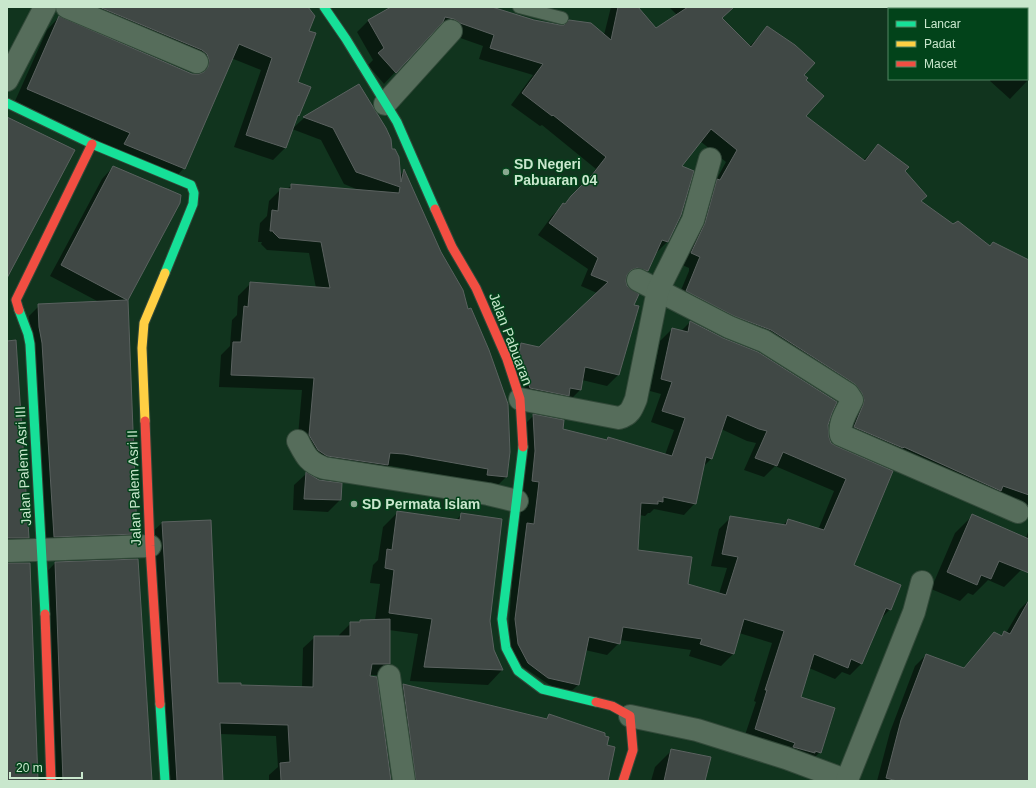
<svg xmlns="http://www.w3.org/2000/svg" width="1036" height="788" font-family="Arial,sans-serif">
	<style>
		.shadow { fill: #0007; fill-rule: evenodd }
		.building { fill: #404845; stroke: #5a615f; fill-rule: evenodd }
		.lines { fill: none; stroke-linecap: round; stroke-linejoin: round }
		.lane-casing { stroke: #324939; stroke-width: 14 }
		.street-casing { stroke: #324939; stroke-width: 24 }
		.fast-casing { stroke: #324939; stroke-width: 11 }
		.slow-casing { stroke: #324939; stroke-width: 11 }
		.jam-casing { stroke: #324939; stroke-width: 11 }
		.lane { stroke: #566d5b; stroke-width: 12 }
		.street { stroke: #566d5b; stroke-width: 22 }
		.fast { stroke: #16e098; stroke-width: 9 }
		.slow { stroke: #ffcf43; stroke-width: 9 }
		.jam { stroke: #f24e42; stroke-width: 9 }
		.poi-dot { fill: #89a890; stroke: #02431a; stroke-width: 1.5 }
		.labels { text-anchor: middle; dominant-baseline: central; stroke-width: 3; stroke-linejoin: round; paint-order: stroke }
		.poi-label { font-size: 14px; font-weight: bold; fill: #c9e7cd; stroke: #02431a; text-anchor: start }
		.street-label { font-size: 14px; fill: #c9e7cd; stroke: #02431a }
	</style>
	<rect width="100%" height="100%" fill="#11341e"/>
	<g class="shadow">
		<polygon points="57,7 307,7 308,31 296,82 299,115 295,119 285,148 273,160 234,147 261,70 231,58 184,168 172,181 15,101 47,30 59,17 192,74 197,75 195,67"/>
		<polygon points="401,7 488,7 534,21 604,35 611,7 636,7 655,29 677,15 669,7 719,7 721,18 749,47 768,27 802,75 805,81 805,117 863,161 878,145 904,171 920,202 953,225 989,247 993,243 1029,262 1029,511 843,438 852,404 676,302 689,271 689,268 680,264 714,184 726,162 700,141 680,167 680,215 667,242 656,253 648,271 636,282 625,278 625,281 633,306 638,307 618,375 607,386 582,380 580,390 569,401 519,399 510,355 521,344 539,348 597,293 581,286 588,269 538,235 552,216 582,186 596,169 542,125 540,126 511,105 533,75 479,59 483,46 449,34 443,30 436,28 384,84 368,65 373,60 357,32 368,21"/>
		<polygon points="1027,54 1029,56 1029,79 1010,99 990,81 991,79 1027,79"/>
		<polygon points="358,85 391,150 400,175 404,171 509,452 506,477 494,489 476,481 391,466 386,466 375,477 297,447 302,390 219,387 221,355 230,346 232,320 237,315 238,296 250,284 316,288 309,253 267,250 261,244 262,242 258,242 260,223 267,216 269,201 281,189 287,189 292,185 361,191 344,184 321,140 292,129 304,118"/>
		<polygon points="113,167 127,300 136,534 124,545 43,548 29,316 40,305 99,302 50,276 102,179"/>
		<path d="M 690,322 L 827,425 L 828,437 L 831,443 L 892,472 L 853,566 L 890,609 L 880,620 L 862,663 L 850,675 L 842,672 L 835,679 L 809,668 L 799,698 L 820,752 L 808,764 L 743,741 L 756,702 L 754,701 L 772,643 L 739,633 L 733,654 L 721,666 L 689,656 L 691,650 L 620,640 L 619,643 L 607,655 L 585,650 L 578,685 L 566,696 L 507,656 L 522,427 L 534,415 L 561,430 L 605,441 L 608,438 L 665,455 L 674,430 L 651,422 L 661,394 L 650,391 L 660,341 L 672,329 L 681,331 ZM 721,429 L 747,441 L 756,443 L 744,470 L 764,477 L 775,466 L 834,491 L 818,530 L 788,520 L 783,525 L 731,517 L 719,529 L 711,566 L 727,568 L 719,594 L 687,585 L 637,551 L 639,515 L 645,516 L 648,513 L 650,513 L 654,509 L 684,515 L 695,503 L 703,467 L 711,459 Z"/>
		<polygon points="7,342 28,537 16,549 7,549"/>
		<polygon points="306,474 319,481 340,500 328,512 293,510 294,485"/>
		<polygon points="398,512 455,521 462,514 489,621 493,650 502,670 488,685 410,681 418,634 389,630 389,664 377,675 367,675 390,781 269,781 269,775 278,767 276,736 220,734 222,781 165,781 150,534 162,523 210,521 217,684 240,686 302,688 303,648 315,637 339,637 339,635 351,623 358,623 360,621 375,620 380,584 370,583 373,565 378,560 383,527"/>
		<polygon points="972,516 1026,538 1029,529 1029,550 1021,570 1004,587 988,580 973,595 968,593 960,601 931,589 955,533"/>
		<polygon points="55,563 151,781 52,781 44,575"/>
		<polygon points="1029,600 1029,781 877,781 890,732 915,666 926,655 963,669 994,633 1001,636 1004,632 1006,633 1020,609"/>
		<polygon points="403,685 545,720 550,715 606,746 614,748 608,781 404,781 392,697"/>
		<polygon points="672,750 704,781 651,781 655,767"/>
	</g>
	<g class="building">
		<polygon points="99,7 308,7 315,16 309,31 316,33 298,82 311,87 299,116 298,115 286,148 246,135 272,58 239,44 185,169 124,144 130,133 27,89 59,16 192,74 199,74 204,72 208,67 209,60 207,54 202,50"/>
		<polygon points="391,7 492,7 534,20 560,25 564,25 569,20 591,23 611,40 618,7 638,7 656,28 688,7 734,7 722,18 751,47 767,26 795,45 815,63 804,75 808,78 806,80 824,96 806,116 865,161 878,144 909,167 905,171 927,196 921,201 953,224 958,221 990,246 993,242 1029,260 1029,495 1003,486 1001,491 904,447 903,448 854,427 863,405 864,400 862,393 855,384 771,330 734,316 686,291 699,259 700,257 691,253 705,223 717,179 720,180 737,150 711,129 682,166 694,171 681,215 668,242 662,240 648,271 637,268 631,270 627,275 626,281 627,286 639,294 634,305 639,306 619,375 585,367 581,390 570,388 569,396 530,388 519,354 521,343 539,347 608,282 591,275 598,258 549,223 563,203 565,204 571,196 592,175 606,157 553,115 552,116 522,93 543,64 490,48 494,35 460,23 454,19 445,17 443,22 396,73 378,53 384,48 368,20"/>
		<polygon points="359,84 386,128 391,139 392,149 395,149 399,157 401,182 404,169 441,252 463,290 468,309 471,308 489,350 508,404 510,452 507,477 487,475 488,469 404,454 390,453 388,465 327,456 318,450 309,435 314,378 231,375 233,342 241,342 244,306 248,307 250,282 330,288 321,242 279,238 273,232 273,231 270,231 272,210 278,211 280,188 291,189 291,184 399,193 400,187 356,172 333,128 303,117"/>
		<polygon points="7,117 75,150 7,278"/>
		<polygon points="113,166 181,195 180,203 128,300 137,534 54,537 42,343 39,327 38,304 127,300 61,265"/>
		<path d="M 690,321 L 723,338 L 758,352 L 837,402 L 832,413 L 828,425 L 829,437 L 831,443 L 836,446 L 893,471 L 854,565 L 901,585 L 891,610 L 886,608 L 862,664 L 851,659 L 848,668 L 814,654 L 801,697 L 835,708 L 821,753 L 815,751 L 815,753 L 793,747 L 795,743 L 755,729 L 767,690 L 765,690 L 784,631 L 744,619 L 734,654 L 700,644 L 702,639 L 623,627 L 620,644 L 589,637 L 579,685 L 548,678 L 528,663 L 518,644 L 515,619 L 527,523 L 534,524 L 539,482 L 532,481 L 535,451 L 533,414 L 564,420 L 563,429 L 607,440 L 608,437 L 672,456 L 685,418 L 662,411 L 672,382 L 661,379 L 672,328 L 688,332 ZM 727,415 L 759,429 L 767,431 L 755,458 L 777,466 L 783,452 L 846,479 L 824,530 L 788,519 L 786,525 L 730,516 L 722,554 L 738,557 L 726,595 L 688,584 L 692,557 L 638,550 L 641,503 L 658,504 L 658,501 L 663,502 L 663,497 L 696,504 L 706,457 L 712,459 Z"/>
		<polygon points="16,340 29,538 7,538 7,341"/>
		<polygon points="306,472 319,480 342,483 341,500 304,499"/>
		<polygon points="397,511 460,520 461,513 502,519 490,621 494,650 503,670 424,667 432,619 389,613 394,570 385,568 387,549 392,550"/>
		<polygon points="972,514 1029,539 1029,573 999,561 991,579 981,575 977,585 947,572"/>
		<polygon points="211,520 218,683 241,683 241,685 313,687 314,636 350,636 350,622 360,622 360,620 390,619 390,664 372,664 370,676 377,677 391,781 281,781 280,763 290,762 288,725 220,723 223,781 177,781 162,522"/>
		<polygon points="138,559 152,781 63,781 55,562"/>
		<polygon points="7,563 30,563 38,781 7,781"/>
		<polygon points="1029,600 1029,781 897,781 886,778 901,720 926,654 964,668 994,632 1002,636 1004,631 1010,634"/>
		<polygon points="403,684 547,719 549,714 605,733 605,736 609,737 607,745 615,747 608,781 416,781"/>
		<polygon points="671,749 711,757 705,781 664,781"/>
	</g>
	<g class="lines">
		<g class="lane-casing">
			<polyline id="lane" points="519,7 562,18"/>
		</g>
		<g class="street-casing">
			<g id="street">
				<polyline points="67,7 197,62"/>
				<polyline points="7,80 45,7"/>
				<polyline points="385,104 451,31"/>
				<path d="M 638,280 L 729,327 L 764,341 L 848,394 L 852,400 C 847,411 838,424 841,435 L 1018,512"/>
				<path d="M 520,399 L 619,418 C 630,415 632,409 636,399 L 658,290 L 693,220 L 710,159"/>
				<path d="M 298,441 C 306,456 308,462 324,468 L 488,494 L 517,501"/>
				<polyline points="7,551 150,546"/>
				<polyline points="389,676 404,781"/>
				<polyline points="630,716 697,730 786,758 848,781"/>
				<polyline points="847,780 914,612 922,582"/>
			</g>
		</g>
		<g class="fast-casing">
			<g id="fast">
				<polyline points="324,7 346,39 397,122 435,209"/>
				<polyline points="7,103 92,144 191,185 194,193 193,204 165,273"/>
				<polyline points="19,310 28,334 30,344 45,614"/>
				<polyline points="523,447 502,619 506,648 518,671 542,689 596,702"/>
				<polyline points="160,704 165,781"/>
			</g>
		</g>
		<g class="slow-casing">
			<polyline id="slow" points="145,421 142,348 144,323 165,273"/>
		</g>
		<g class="jam-casing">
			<g id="jam">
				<polyline points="435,209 452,247 476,288 507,359 520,399 523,447"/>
				<polyline points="19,310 16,300 92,144"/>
				<polyline points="145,421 150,546 160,704"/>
				<polyline points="45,614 51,781"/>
				<polyline points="596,702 612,706 630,716 633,750 623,781"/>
			</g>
		</g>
		<use href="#lane" class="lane"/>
		<use href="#street" class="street"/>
		<use href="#fast" class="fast"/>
		<use href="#slow" class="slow"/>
		<use href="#jam" class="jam"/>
	</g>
	<g class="poi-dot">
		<circle cx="506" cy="172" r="4"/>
		<circle cx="354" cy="504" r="4"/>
	</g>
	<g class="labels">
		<g class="poi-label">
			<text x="514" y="164">SD Negeri<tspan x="514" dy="16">Pabuaran 04</tspan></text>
			<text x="362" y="504">SD Permata Islam</text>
		</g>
		<g class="street-label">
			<text transform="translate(511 339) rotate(69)">Jalan Pabuaran</text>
			<text transform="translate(23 466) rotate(-93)">Jalan Palem Asri III</text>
			<text transform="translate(134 488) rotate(-92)">Jalan Palem Asri II</text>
		</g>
	</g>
	<rect width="1036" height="788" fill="none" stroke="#c9e7cd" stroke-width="16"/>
	<rect x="888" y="8" width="140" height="72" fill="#02431a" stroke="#528562"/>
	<rect x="896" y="21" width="20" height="6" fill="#16e098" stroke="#528562"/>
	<text x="924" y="28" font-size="12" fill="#c9e7cd">Lancar</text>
	<rect x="896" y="41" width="20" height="6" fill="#ffcf43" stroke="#528562"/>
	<text x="924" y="48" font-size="12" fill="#c9e7cd">Padat</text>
	<rect x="896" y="61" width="20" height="6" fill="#f24e42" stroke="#528562"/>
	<text x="924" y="68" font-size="12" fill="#c9e7cd">Macet</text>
	<path d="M10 772v6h72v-6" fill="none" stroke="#c9e7cd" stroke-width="2"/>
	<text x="16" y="772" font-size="12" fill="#c9e7cd" stroke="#02431a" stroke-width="3" paint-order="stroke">20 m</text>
</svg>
